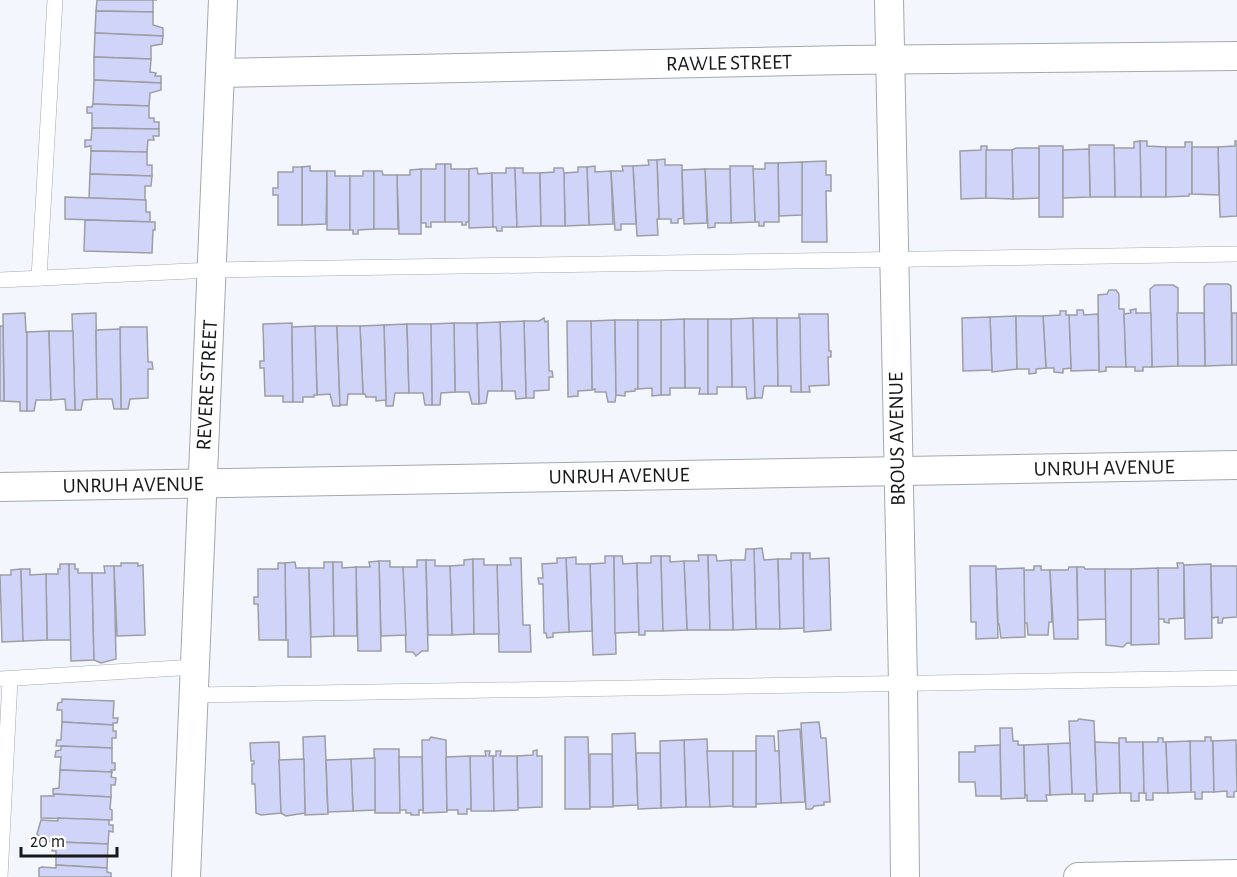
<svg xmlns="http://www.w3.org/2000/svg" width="1237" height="877" font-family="'Alegreya Sans',sans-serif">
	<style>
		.building { fill: #d1d4f9; stroke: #9d9ea3; stroke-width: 1.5 }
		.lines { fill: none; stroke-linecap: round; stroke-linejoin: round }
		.service-casing { stroke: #a4a8ad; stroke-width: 16 }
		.minor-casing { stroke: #a4a8ad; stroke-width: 30 }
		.service { stroke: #fff; stroke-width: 15 }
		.minor { stroke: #fff; stroke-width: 28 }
		.labels { text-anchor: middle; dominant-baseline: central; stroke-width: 4.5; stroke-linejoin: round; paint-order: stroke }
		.street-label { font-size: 21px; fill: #17181a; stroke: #fff }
	</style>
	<rect width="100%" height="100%" fill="#f3f7fd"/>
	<g class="building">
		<polygon points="97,0 157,0 153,0 153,12 96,11"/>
		<polygon points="96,11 153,12 153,25 163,28 163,36 95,33"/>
		<polygon points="95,33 163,36 162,44 151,46 151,59 94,57"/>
		<polygon points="94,57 151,59 150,72 156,73 155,76 161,76 161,83 94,80"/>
		<polygon points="94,80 161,83 161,90 150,93 149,106 93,104"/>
		<polygon points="93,104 149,106 149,118 154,118 154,122 159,122 159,129 92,128 92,113 87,113 87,107 92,107"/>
		<polygon points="92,128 159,129 159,136 153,136 154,140 148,140 147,152 91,151 91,146 85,147 85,140 91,140"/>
		<polygon points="1140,141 1147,141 1147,146 1166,147 1166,197 1141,197"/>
		<polygon points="1140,141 1141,197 1115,197 1114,148 1134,148 1134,142"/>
		<polygon points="1235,141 1237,141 1237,216 1220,217 1218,147 1235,146"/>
		<polygon points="1185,142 1192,142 1192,194 1189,194 1189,196 1166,197 1166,147 1185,147"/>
		<polygon points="1089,145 1114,145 1115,197 1090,197"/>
		<polygon points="981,146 987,146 986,198 961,199 960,151 981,150"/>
		<rect x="1039" y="146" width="24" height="71"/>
		<polygon points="1192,147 1218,147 1219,195 1192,194"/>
		<polygon points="1016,148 1039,148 1039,198 1013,199 1012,150"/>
		<polygon points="1089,149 1090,197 1063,198 1063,150"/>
		<polygon points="986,150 1012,150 1013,199 986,198"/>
		<polygon points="91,151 147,152 147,165 152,165 152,176 90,174"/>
		<polygon points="665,159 665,165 682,165 683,218 678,219 678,223 671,223 671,219 659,219 657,160"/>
		<polygon points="648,160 657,160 659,219 657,219 658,235 637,236 633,166 649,165"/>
		<polygon points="826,161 826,175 831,175 831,191 826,191 827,242 802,242 802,162"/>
		<polygon points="802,162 802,215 779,216 778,163"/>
		<polygon points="765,163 778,163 779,222 764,222 764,226 759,226 759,222 755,222 753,169 765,169"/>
		<polygon points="436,164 445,164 445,222 431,222 431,227 426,227 426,223 421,223 421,169 436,169"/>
		<polygon points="445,164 451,164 451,169 469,169 469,222 466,222 466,225 462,225 462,222 445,222"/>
		<polygon points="310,166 310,171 327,171 326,224 302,225 302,167"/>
		<polygon points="595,166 595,172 611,171 613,224 589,225 587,167"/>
		<polygon points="622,166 633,166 636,224 621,224 621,230 615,230 611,171 623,171"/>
		<polygon points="730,166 753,166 755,222 731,223"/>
		<polygon points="293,167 302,167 302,225 278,225 278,195 273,195 273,188 278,188 278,172 293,172"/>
		<polygon points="578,167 587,167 589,225 565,226 564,173 578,172"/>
		<polygon points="477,168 478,174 492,173 493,227 469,228 469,169"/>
		<polygon points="506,168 515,168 517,227 502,227 502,231 497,231 496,227 493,227 492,173 506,173"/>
		<polygon points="515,168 523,168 523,173 540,173 541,226 517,227"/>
		<polygon points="554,168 563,168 564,173 565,226 541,226 540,173 554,172"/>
		<polygon points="421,169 421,234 399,234 397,175 410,175 410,170"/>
		<polygon points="705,169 730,169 731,223 715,223 715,227 708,228"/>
		<polygon points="705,169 707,223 684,224 682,170"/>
		<polygon points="327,171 335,171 335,176 350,176 350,230 327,230"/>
		<polygon points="363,171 374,171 374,229 358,230 358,234 353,234 353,230 350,230 350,176 363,176"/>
		<polygon points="374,171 382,171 383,175 397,175 398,229 374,229"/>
		<polygon points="90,174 152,176 151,186 145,186 145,200 89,198"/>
		<polygon points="65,197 146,200 146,212 150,212 150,222 65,219"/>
		<polygon points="85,220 155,222 155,230 153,230 152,253 84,251"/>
		<polygon points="1207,284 1228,284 1231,286 1232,365 1205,366 1204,287"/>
		<polygon points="1155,285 1173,285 1178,288 1178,366 1152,367 1150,289"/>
		<polygon points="1109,290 1116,290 1119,294 1119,309 1124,309 1126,367 1106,367 1106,371 1099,372 1098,295 1107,294"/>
		<polygon points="1136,309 1136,313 1151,313 1152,367 1143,367 1143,371 1135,371 1135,367 1126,367 1124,314 1131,313 1130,310"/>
		<polygon points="1077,310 1083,310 1084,315 1098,314 1099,370 1071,371 1069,315 1077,315"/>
		<polygon points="1060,311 1066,311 1066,315 1069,315 1071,368 1063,369 1063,373 1054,372 1054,368 1046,368 1043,316 1060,315"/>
		<polygon points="25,313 26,332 27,332 27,411 20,411 20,402 4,401 3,314"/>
		<polygon points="96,313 97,399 83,400 81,410 75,410 72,314"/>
		<polygon points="1177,313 1204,313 1205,366 1178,366"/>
		<rect x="1232" y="313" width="5" height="52"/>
		<polygon points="799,314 828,314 829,351 831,351 831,357 828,357 829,385 809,386 810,392 801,392"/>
		<polygon points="1016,316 1017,369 992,372 990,317"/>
		<polygon points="1016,316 1043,316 1046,368 1036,369 1036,373 1029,374 1029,369 1017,369"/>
		<polygon points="990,317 992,370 963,371 962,318"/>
		<polygon points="544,318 545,322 548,321 549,371 552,371 553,377 549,377 549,390 534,391 534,398 526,398 524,321 539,321"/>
		<polygon points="753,318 755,398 747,399 746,387 732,387 731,319"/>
		<polygon points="753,318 777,318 778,386 764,386 762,398 755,398"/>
		<polygon points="777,318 800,318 801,392 791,392 791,386 778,386"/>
		<polygon points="684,319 708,319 708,394 699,394 700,388 685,388"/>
		<polygon points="684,319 685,388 670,388 670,395 661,395 661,320"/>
		<polygon points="708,319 731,319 732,387 717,387 717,394 708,394"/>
		<polygon points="615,320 616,395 615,402 608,402 606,392 595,392 595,389 592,390 591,321"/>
		<polygon points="615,320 638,320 638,389 635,389 635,391 625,392 625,396 616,395"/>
		<polygon points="638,320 661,320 661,395 652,396 652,388 638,389"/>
		<polygon points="524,321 526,398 516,399 515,391 502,391 500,322"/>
		<polygon points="567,321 591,321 592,390 578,391 578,396 568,397"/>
		<polygon points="500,322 502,391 488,391 486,403 479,404 477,323"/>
		<polygon points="292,323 293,402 283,402 283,396 265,396 264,368 260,368 260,361 264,361 263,324"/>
		<polygon points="454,323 477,323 479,404 472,404 469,392 455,392"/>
		<polygon points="454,323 455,392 441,393 440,405 432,405 431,324"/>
		<polygon points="407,324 409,393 395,393 393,406 386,406 384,325"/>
		<polygon points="407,324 431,324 432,405 425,405 423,393 409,393"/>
		<polygon points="384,325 386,400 376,401 376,397 366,397 365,394 363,394 360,326"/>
		<polygon points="0,326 3,326 4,401 0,401"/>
		<polygon points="315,326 337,326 340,406 333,406 330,394 317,395"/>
		<polygon points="315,326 317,395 314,395 314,397 303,397 303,402 293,402 292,327"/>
		<polygon points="337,326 360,326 363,394 348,394 347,405 340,405"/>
		<polygon points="120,327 147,327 148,362 152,362 153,369 148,369 148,398 130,399 128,409 121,409"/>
		<polygon points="120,329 121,409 114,409 112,399 97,399 96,330"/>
		<polygon points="49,331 51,400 36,400 34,411 27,411 27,332"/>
		<polygon points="49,331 73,331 75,410 66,410 65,399 51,400"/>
		<polygon points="762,548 764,560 778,559 780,629 756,629 754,549"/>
		<polygon points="746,549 754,549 756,629 733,630 731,560 745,560"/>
		<polygon points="791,553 803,553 804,628 780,629 778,559 791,559"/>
		<polygon points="803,553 810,553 810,559 829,558 831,630 804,632"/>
		<polygon points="698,555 708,555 710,630 687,630 684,561 699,561"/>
		<polygon points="708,555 716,555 717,561 731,560 733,630 710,630"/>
		<polygon points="605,556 614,556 616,654 593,655 590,564 605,563"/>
		<polygon points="614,556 622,556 623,564 637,563 639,632 615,633"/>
		<polygon points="651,556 661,556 663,631 645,631 645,635 639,635 637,563 651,563"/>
		<polygon points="661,556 670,556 670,562 684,561 687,630 663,631"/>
		<polygon points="576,557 576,564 590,564 592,631 569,632 566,558"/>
		<polygon points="510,558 521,558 523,625 530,625 531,652 499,652 497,565 511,565"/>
		<polygon points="557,558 566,558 569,632 553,633 553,637 547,638 546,633 544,633 543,584 539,584 538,578 543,578 542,564 557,563"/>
		<polygon points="473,559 474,634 452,635 450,566 464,565 464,560"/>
		<polygon points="473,559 484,559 484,565 497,565 499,634 474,634"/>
		<polygon points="417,560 426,560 428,651 422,651 416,656 413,652 406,652 403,567 417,567"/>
		<polygon points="426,560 435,560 435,566 450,566 452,635 428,635"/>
		<polygon points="379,561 390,561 390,567 403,567 406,635 381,636"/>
		<polygon points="379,561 381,651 358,651 356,567 370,567 369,562"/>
		<polygon points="295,562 296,568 309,568 311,657 288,657 288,640 286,640 285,563"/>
		<polygon points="324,562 333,562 334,636 311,637 309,568 324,568"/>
		<polygon points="333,562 342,562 342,568 356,567 357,636 334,636"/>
		<polygon points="121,563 138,563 138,566 143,565 145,635 117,636 114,566 121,566"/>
		<polygon points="278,563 285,563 286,640 259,640 258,604 254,604 254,597 258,597 258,569 278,569"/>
		<polygon points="1177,563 1183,563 1184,565 1184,618 1169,619 1169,623 1164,622 1164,619 1158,619 1158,568 1178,568"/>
		<polygon points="60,564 69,564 71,640 47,640 46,574 58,574 58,569 60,569"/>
		<polygon points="69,564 75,564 75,569 78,569 78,573 92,573 94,660 71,661"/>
		<polygon points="1211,564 1212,638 1185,639 1184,565"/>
		<polygon points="104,566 114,566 116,659 101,663 94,660 92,573 105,573"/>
		<polygon points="970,566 996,566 998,638 976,639 976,622 971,622"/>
		<polygon points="1034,566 1041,566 1041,570 1050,570 1052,622 1049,622 1048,635 1028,635 1027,623 1024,623 1024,570 1034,570"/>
		<polygon points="1211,566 1237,566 1237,617 1223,618 1222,623 1218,623 1218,617 1212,618"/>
		<polygon points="1069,567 1077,567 1078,639 1054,639 1050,570 1068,570"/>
		<polygon points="1077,567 1084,567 1085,569 1105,569 1106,619 1078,620"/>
		<polygon points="1024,568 1025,637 1001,638 999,624 998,624 996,569"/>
		<polygon points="1158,568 1159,644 1131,645 1131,569"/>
		<polygon points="21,569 23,641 2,642 0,575 11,575 11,570"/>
		<polygon points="21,569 30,569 30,575 46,574 47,640 23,641"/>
		<polygon points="1105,569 1131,569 1131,643 1127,643 1123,647 1106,645"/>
		<polygon points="62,699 114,701 113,718 118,718 117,723 113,723 113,725 62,722 62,710 57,710 58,703 62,702"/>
		<polygon points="1079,719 1094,721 1097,794 1093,794 1093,801 1085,801 1085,794 1072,794 1069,721 1077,721"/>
		<polygon points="62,722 113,725 113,731 116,731 116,738 112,738 112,748 56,746 57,740 61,740"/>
		<polygon points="819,722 821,738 826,738 830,802 824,802 824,805 814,806 812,809 806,809 801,723"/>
		<polygon points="1000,728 1012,728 1013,741 1018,741 1018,745 1024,745 1025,798 1001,799"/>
		<polygon points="800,729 805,802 781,803 778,731"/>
		<polygon points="635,733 638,805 613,806 612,734"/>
		<polygon points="325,736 328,814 305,815 303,737"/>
		<polygon points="756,736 774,736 775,751 779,751 781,803 756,804"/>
		<polygon points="431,737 446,740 447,812 423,813 422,740 429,740"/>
		<polygon points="565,737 588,737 590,809 565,809"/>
		<polygon points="1205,737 1211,737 1211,741 1213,741 1214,792 1202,792 1202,799 1195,799 1195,792 1191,792 1190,741 1205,741"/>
		<polygon points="1119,738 1126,738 1126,742 1143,742 1144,793 1139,793 1139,801 1131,801 1131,793 1120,793"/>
		<polygon points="1158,738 1163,738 1163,742 1166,742 1168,793 1153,793 1153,800 1146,800 1146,793 1144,793 1143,742 1158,742"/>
		<polygon points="707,739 710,807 686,807 684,740"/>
		<polygon points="684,740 686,807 661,808 660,741"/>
		<polygon points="1236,740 1237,791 1234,792 1234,797 1227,797 1227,791 1214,792 1213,741"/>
		<polygon points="1190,741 1191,792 1168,793 1166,742"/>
		<polygon points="279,742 281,813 261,815 256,813 255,784 252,784 252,764 254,764 254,761 251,761 250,743"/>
		<polygon points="1095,742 1119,743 1120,793 1097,794"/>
		<polygon points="1070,743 1072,794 1050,795 1048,744"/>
		<polygon points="1048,744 1050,795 1046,795 1047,801 1027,801 1027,795 1025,795 1024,745"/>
		<polygon points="1000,745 1001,796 976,796 975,782 959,782 959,752 975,752 975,746"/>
		<polygon points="61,746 112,748 112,763 115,763 115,770 111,770 112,772 60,770 61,757 55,757 56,751 61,750"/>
		<polygon points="374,749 399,749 400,813 375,813"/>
		<polygon points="537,750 537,756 542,756 542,807 518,808 517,756 533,755 533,751"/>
		<polygon points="485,751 490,751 489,756 493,756 494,811 471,811 470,756 486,756"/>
		<polygon points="496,751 501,751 500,756 517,756 518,810 494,811 493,756 496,756"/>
		<polygon points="707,751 733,751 733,806 710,807"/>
		<rect x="733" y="751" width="23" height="56"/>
		<polygon points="636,753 660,753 661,808 638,809"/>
		<polygon points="590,754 612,754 613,807 590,807"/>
		<polygon points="470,756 471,809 467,809 467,814 458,814 458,810 447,810 446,757"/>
		<polygon points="399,757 422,757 423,810 419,810 419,815 411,815 411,813 406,813 406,810 400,810"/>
		<polygon points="375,758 375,810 353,811 351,759"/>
		<polygon points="304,759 305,813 286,816 281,813 279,760"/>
		<polygon points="351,759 353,811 328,812 326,760"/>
		<polygon points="60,770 112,772 111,777 116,778 115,785 111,785 111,797 53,794 53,789 59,788"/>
		<polygon points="54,794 111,797 110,809 112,810 112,820 41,818 41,796 54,796"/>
		<polygon points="58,818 109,820 109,825 113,825 113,832 109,831 108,844 40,841 40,837 37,834 41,820 58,821"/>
		<polygon points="57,842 108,844 107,868 56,865 56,851 52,851 53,845 57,845"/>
		<polygon points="56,865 107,868 107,872 111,873 111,877 39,877 39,868 42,867 56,868"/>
	</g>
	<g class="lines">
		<g class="service-casing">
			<g id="service">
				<polyline points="39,278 55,0"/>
				<polyline points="0,280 212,270 1237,254"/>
				<polyline points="0,679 195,667"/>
				<polyline points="194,695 1237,678"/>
				<polyline points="0,877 10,679"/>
			</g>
		</g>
		<g class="minor-casing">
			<g id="minor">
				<polyline points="889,0 903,683 905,877"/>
				<polyline points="220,73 846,60 1237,56"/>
				<polyline points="0,487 1237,465"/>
				<polyline points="186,877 223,0"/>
				<polyline points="1078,877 1237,874"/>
			</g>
		</g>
		<use href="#service" class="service"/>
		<use href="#minor" class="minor"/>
	</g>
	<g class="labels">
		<g class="street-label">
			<text transform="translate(729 63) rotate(-1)">RAWLE STREET</text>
			<text transform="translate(207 385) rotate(-87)">REVERE STREET</text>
			<text transform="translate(897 439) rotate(-91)">BROUS AVENUE</text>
			<text transform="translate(1104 468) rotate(-1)">UNRUH AVENUE</text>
			<text transform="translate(619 476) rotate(-1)">UNRUH AVENUE</text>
			<text transform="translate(133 485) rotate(-1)">UNRUH AVENUE</text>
		</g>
	</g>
	<path d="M21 847v9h96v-9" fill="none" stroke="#17181a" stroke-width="3"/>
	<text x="30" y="847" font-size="18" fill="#17181a" stroke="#ffffff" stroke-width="4.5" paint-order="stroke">20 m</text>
</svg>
